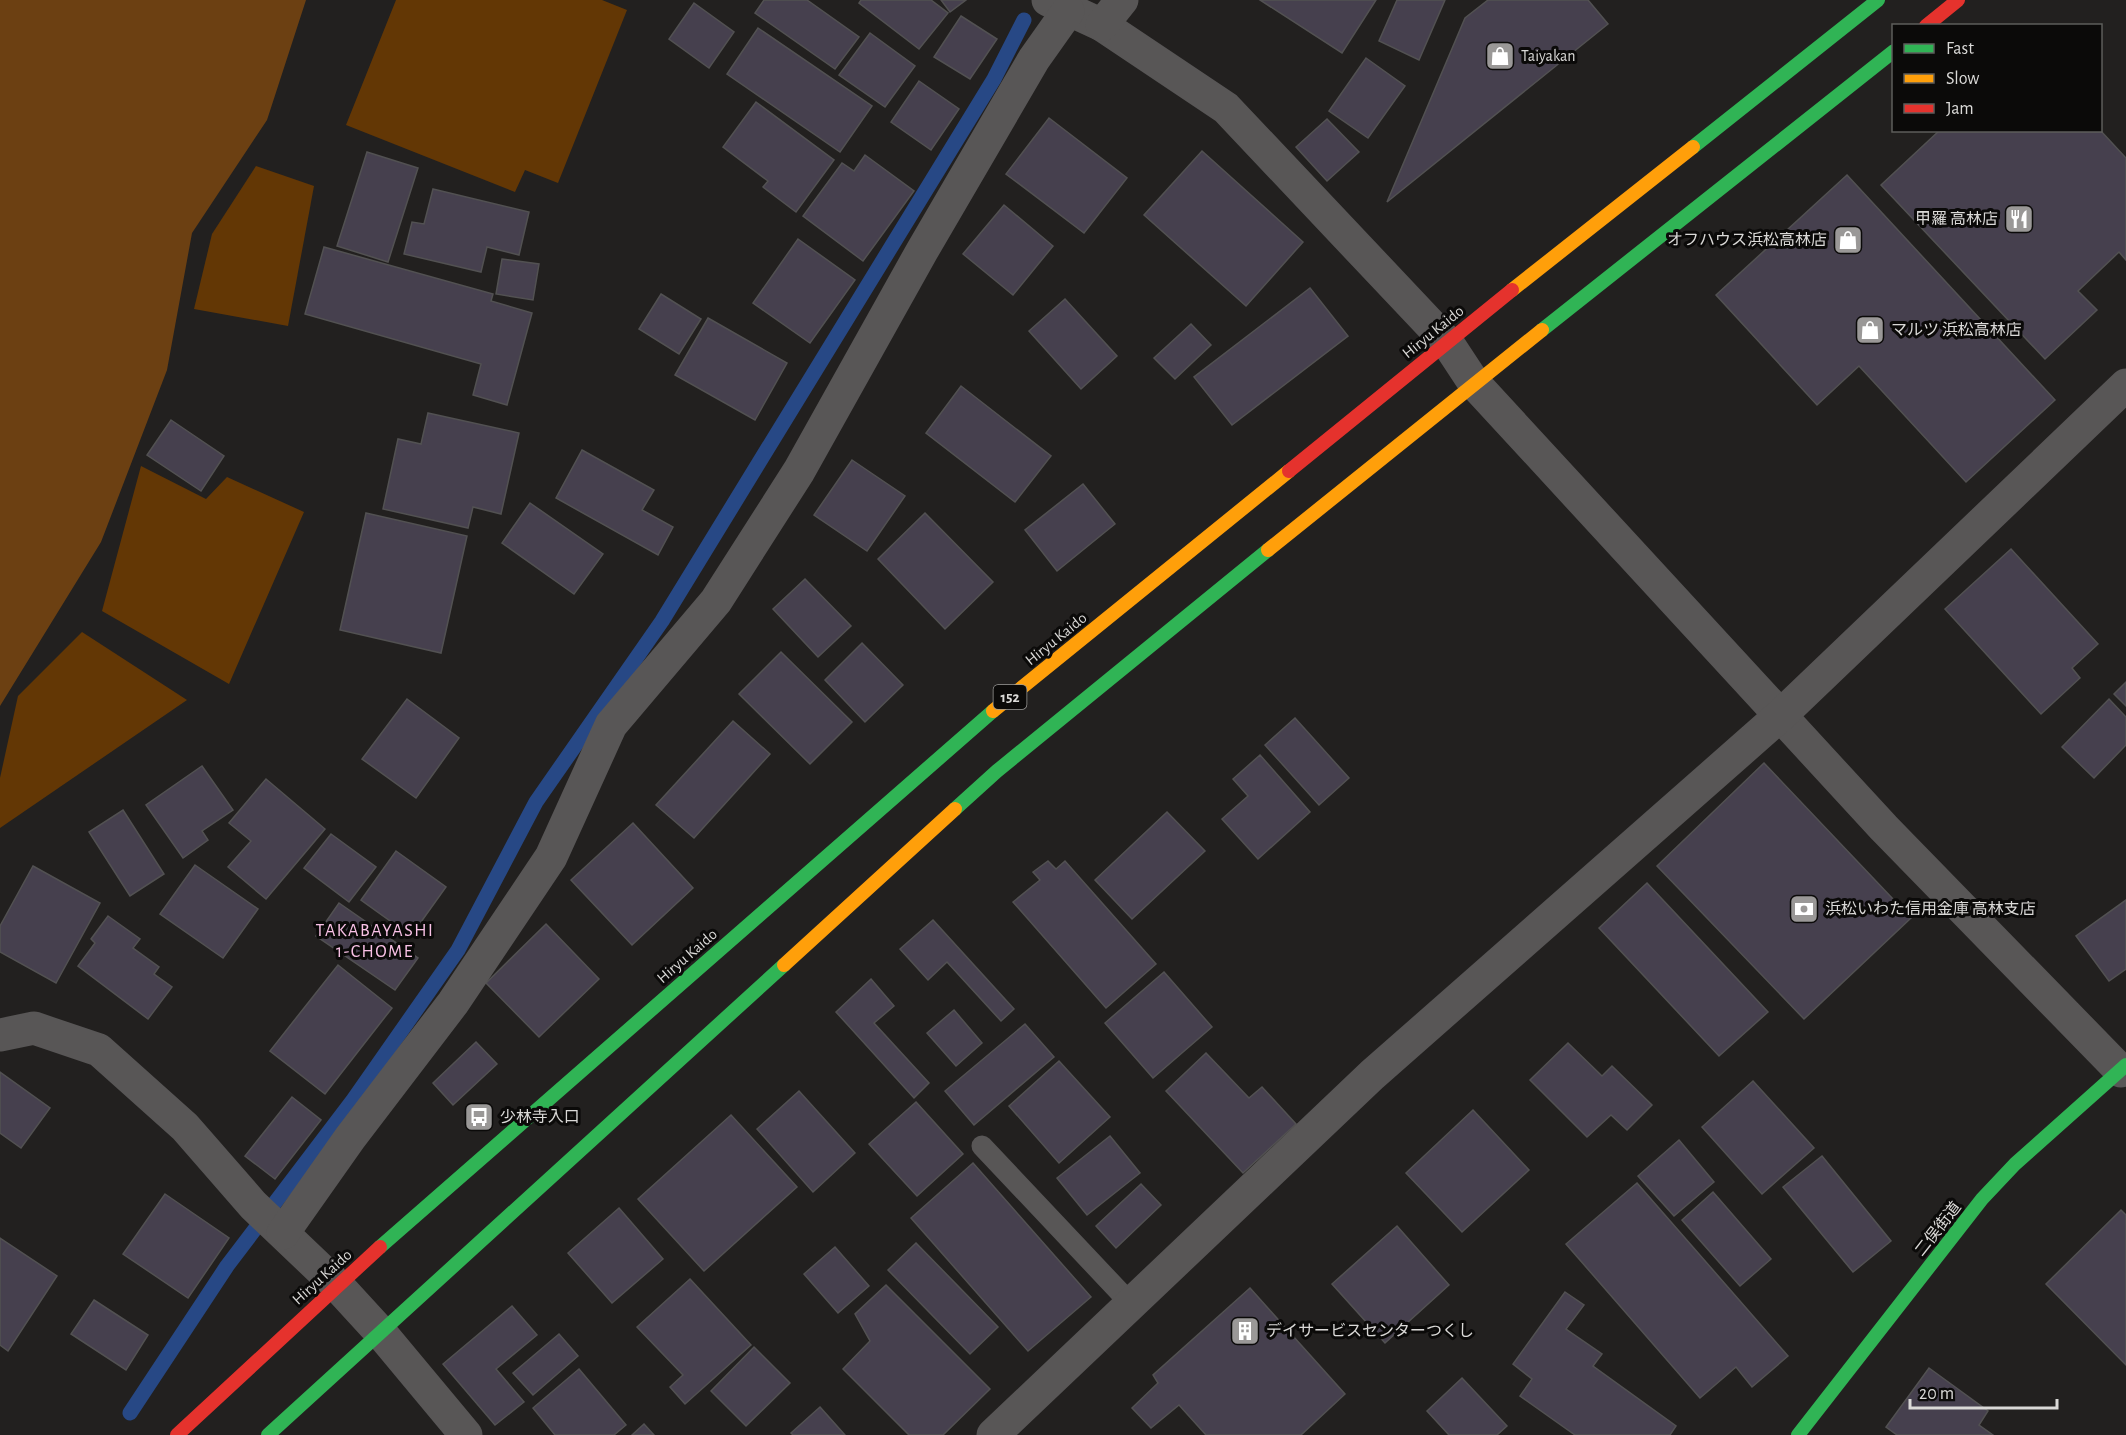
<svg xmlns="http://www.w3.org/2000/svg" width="2126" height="1435" font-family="'Alegreya Sans','Noto Sans JP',sans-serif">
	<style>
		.green { fill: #633705 }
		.forest { fill: #6c4012 }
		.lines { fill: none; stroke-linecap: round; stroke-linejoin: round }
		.stream { stroke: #274885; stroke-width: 15 }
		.building { fill: #46404e; stroke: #525152; stroke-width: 1.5 }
		.lane { stroke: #585656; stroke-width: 21 }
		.street { stroke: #585656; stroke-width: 33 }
		.fast { stroke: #30b455; stroke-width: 14 }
		.slow { stroke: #ff9f0a; stroke-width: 14 }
		.jam { stroke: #e5322d; stroke-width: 14 }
		.labels { text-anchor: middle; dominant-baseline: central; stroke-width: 6; stroke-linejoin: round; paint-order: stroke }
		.shield { fill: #0b0a09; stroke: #9c9b99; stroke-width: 1.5 }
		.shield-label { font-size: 15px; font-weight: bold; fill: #dad9d7 }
		.poi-label { font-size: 16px; fill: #dad9d7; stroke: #0b0a09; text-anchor: start }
		.street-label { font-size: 16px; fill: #dad9d7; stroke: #0b0a09 }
		.neighbourhood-label { font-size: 18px; letter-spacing: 1.5px; fill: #fac2e7; stroke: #0b0a09 }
	</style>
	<rect width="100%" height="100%" fill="#22201f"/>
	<g class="green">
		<polygon points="396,0 602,0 627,10 558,183 525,170 515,192 346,125"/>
		<polygon points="256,166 314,186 288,326 194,309 212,234"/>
		<polygon points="141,466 206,499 227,477 304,512 229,684 102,611"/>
		<polygon points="82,632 187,700 0,828 0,778 18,696"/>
	</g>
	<polygon class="forest" points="0,0 306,0 267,120 192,233 167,370 101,542 0,706"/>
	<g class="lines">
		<polyline class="stream" points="130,1413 227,1266 353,1100 458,950 536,802 662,621 994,79 1024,20"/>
	</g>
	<g class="building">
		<polygon points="764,0 807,0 859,37 835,69 755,13"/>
		<polygon points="861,0 931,0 948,13 919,49 859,3"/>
		<polygon points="941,0 966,0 950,12"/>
		<polygon points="1260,0 1376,0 1342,53"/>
		<polygon points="1397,0 1445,0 1419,60 1379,41"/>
		<polygon points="1488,0 1588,0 1608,24 1387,202 1465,18"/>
		<polygon points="694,3 734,32 709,68 669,39"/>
		<polygon points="961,16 997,39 970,79 934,57"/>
		<polygon points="758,28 872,106 840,152 727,74"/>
		<polygon points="870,33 915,66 885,107 839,75"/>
		<polygon points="1366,58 1405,86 1368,138 1329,111"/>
		<polygon points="919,81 959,109 931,150 891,122"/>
		<polygon points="756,102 834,160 796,212 763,187 768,181 723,147"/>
		<polygon points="1049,118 1127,178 1084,233 1006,174"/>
		<polygon points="1327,119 1359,152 1327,181 1296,147"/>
		<polygon points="1940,130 2100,130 2126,158 2126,260 2119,252 2078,291 2097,310 2045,359 1881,185"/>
		<polygon points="1202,151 1303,242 1246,306 1144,215"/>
		<polygon points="367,152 418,168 388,262 337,246"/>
		<polygon points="865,155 914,191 863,261 803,216 842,163 854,171"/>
		<polygon points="1847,175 2055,400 1966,482 1859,366 1817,405 1716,295"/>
		<polygon points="433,189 529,212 519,255 487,247 481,272 404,254 412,222 424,224"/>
		<polygon points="1004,205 1053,246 1013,295 963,254"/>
		<polygon points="798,239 855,280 810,343 753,303"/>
		<polygon points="324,247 493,294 491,301 532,313 507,405 473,395 481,364 305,314"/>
		<polygon points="502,259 539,264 533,300 496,294"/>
		<polygon points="1310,288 1348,336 1232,425 1194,377"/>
		<polygon points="661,294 701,319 679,354 639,329"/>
		<polygon points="1065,299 1117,356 1081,389 1029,331"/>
		<polygon points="708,318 787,363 755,420 675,375"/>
		<polygon points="1191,324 1211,345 1175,379 1154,358"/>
		<polygon points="961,386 1051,456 1015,502 926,433"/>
		<polygon points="428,413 519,433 501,514 473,507 468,528 383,509 398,439 421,444"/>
		<polygon points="171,420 224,456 201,491 147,455"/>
		<polygon points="582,450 654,490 642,510 673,527 658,555 556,498"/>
		<polygon points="852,460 905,496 867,551 814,515"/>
		<polygon points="1083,484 1115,524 1057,571 1025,530"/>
		<polygon points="530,503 603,554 574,594 502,543"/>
		<polygon points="366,513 467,536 441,653 340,630"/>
		<polygon points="925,513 993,582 945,629 878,559"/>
		<polygon points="2011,549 2098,644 2072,668 2080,678 2041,714 1945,609"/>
		<polygon points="805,579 851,626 818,657 773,609"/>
		<polygon points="862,643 903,685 865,722 825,680"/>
		<polygon points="781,652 852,722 810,764 739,694"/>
		<polygon points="2126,682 2126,706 2114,694"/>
		<polygon points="407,699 459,738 416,798 362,759"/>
		<polygon points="2109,699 2126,717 2126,745 2094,778 2062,747"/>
		<polygon points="1295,718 1349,778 1319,805 1265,745"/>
		<polygon points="733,721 770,754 694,838 656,805"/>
		<polygon points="1260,755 1310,812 1258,859 1222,819 1248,796 1233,779"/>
		<polygon points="1764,763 1911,918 1804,1019 1657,866"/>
		<polygon points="202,766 233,810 202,831 208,840 183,858 146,805"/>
		<polygon points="266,779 325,829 266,899 228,867 251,841 229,823"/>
		<polygon points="123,810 164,874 130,896 89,832"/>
		<polygon points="1167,812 1205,851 1132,919 1095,880"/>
		<polygon points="633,823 693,888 632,945 571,880"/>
		<polygon points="331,834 376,867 349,902 304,868"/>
		<polygon points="396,851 446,887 411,936 361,900"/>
		<polygon points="1048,861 1056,869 1065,861 1156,964 1106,1008 1013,902 1040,880 1033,872"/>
		<polygon points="195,865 258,909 223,958 160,914"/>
		<polygon points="33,866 100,903 56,983 0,952 0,926"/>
		<polygon points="1647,883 1768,1012 1719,1056 1599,928"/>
		<polygon points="2126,900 2126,969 2109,981 2076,936"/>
		<polygon points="339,903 418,958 395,990 316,936"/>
		<polygon points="108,916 140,939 133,948 159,967 154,974 172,987 148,1019 78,966 95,943 91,939"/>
		<polygon points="933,920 1014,1009 1001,1021 947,962 928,980 900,949"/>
		<polygon points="546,924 599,979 539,1037 486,983"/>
		<polygon points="338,965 392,1008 325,1094 270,1051"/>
		<polygon points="1164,972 1212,1027 1153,1078 1105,1023"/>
		<polygon points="871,979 894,1006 874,1023 929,1083 914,1098 836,1012"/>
		<polygon points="954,1010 982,1043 956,1066 927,1033"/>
		<polygon points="1025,1024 1054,1057 974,1125 945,1091"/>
		<polygon points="476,1042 497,1064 453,1105 433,1083"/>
		<polygon points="1568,1043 1602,1076 1612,1066 1652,1105 1627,1130 1611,1115 1587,1137 1530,1080"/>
		<polygon points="1206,1053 1249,1098 1262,1087 1296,1124 1243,1173 1166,1091"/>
		<polygon points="1059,1061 1110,1117 1059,1163 1009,1106"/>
		<polygon points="0,1072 50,1108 21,1148 0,1133"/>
		<polygon points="1753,1081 1814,1148 1762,1194 1702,1127"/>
		<polygon points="799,1091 855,1153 813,1192 757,1129"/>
		<polygon points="292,1097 321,1120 275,1179 245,1156"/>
		<polygon points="916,1102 963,1154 917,1196 869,1144"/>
		<polygon points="1473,1110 1529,1170 1462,1232 1406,1173"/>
		<polygon points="731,1115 797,1187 704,1271 638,1199"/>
		<polygon points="1110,1136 1140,1173 1087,1215 1057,1178"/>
		<polygon points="1679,1140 1714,1182 1674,1216 1638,1176"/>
		<polygon points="1822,1156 1891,1241 1853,1272 1783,1187"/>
		<polygon points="973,1163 1091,1297 1028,1351 911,1218"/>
		<polygon points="1637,1183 1788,1356 1752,1387 1736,1367 1700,1398 1566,1244"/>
		<polygon points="1141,1184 1161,1205 1116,1248 1096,1226"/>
		<polygon points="1713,1192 1771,1259 1740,1286 1682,1220"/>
		<polygon points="165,1194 229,1238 188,1298 123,1254"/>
		<polygon points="619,1208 663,1259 612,1303 568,1253"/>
		<polygon points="2121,1210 2126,1215 2126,1365 2046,1284"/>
		<polygon points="1397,1226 1449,1285 1385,1343 1332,1284"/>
		<polygon points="0,1238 57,1276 8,1351 0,1345"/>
		<polygon points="916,1243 998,1327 970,1354 888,1270"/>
		<polygon points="835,1247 869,1286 838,1313 804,1274"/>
		<polygon points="690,1279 751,1345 685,1404 670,1387 683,1375 637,1327"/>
		<polygon points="886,1285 990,1389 943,1435 909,1435 843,1369 870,1341 855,1314"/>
		<polygon points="1250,1288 1345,1394 1301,1435 1206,1435 1179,1405 1151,1428 1132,1408 1158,1383 1153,1375"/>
		<polygon points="1565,1292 1584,1305 1566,1329 1602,1354 1593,1366 1676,1426 1670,1435 1575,1435 1520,1396 1532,1379 1513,1364"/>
		<polygon points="94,1300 148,1335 126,1370 71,1334"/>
		<polygon points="512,1306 537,1335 496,1369 524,1402 495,1425 443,1364"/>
		<polygon points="559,1334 578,1356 533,1395 513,1373"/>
		<polygon points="754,1347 790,1383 746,1426 711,1391"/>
		<polygon points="1929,1368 1988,1411 1979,1425 1993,1435 1897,1435 1886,1427"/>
		<polygon points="579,1369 626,1425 614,1435 555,1435 533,1408"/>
		<polygon points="1462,1378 1507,1426 1497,1435 1449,1435 1427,1411"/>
		<polygon points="820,1407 845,1435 793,1435 791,1433"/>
		<polygon points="644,1424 654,1435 632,1435"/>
	</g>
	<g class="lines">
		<polyline class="lane" points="982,1146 1132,1305"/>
		<g class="street">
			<polyline points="1048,0 1102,25 1226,108 1447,342 1474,383 1884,828 2121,1071"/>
			<polyline points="1102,25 1122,0"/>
			<polyline points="0,1035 34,1028 99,1050 185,1127 253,1205 337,1285 381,1333 466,1435"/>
			<polyline points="283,1233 350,1138 453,1003 551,857 611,725 716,601 799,471 922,251 1034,59 1068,11"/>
			<polyline points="993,1435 1372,1075 1781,715 2126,385"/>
		</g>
		<g class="fast">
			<polyline points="1693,147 1878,0"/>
			<polyline points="1542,330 1894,51"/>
			<polyline points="955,809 997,771 1268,550"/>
			<polyline points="380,1247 993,711"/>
			<polyline points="268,1435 784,965"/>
			<polyline points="1798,1435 1982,1199 2015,1164 2126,1065"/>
		</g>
		<g class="slow">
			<polyline points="1512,290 1693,147"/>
			<polyline points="1268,550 1542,330"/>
			<polyline points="993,711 1289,471"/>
			<polyline points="784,965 955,809"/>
		</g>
		<g class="jam">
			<polyline points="1926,26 1958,0"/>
			<polyline points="1289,471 1512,290"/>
			<polyline points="177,1435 380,1247"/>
		</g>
	</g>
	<defs>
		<g id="shop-square" transform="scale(1.5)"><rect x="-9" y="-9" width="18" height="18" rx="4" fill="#9a9897" stroke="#0b0a09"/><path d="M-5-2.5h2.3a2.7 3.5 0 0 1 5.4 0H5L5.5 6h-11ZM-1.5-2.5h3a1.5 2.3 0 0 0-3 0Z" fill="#fff"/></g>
		<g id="restaurant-square" transform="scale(1.5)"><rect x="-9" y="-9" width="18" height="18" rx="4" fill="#9a9897" stroke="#0b0a09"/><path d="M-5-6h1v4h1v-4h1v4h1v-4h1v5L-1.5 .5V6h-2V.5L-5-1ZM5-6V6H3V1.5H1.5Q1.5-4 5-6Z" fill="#fff"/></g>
		<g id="bank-square" transform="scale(1.5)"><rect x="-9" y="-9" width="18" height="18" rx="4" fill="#9a9897" stroke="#0b0a09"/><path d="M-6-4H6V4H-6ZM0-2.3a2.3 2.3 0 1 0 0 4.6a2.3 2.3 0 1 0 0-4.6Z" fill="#fff"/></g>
		<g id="bus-square" transform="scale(1.5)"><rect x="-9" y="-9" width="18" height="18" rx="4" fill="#9a9897" stroke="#0b0a09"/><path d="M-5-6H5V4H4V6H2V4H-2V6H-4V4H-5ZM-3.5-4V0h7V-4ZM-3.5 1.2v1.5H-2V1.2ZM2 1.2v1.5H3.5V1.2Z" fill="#fff"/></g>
		<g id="building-square" transform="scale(1.5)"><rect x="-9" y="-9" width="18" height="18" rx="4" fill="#9a9897" stroke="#0b0a09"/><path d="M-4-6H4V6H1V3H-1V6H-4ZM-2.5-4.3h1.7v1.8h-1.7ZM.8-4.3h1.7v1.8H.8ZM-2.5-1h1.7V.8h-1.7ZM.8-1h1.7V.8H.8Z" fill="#fff"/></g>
	</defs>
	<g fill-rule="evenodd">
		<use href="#shop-square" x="1500" y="56"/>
		<use href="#restaurant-square" x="2019" y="219"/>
		<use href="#shop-square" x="1848" y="240"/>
		<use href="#shop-square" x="1870" y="330"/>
		<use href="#bank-square" x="1804" y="909"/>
		<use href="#bus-square" x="479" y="1117"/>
		<use href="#building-square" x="1245" y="1331"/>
	</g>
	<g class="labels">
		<rect class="shield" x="993.5" y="685" width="33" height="24" rx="4.5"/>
		<g class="shield-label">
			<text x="1010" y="697">152</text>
		</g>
		<g class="poi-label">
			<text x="1521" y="56">Taiyakan</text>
			<text x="1998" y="219" text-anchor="end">甲羅 高林店</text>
			<text x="1827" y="240" text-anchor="end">オフハウス浜松高林店</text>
			<text x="1891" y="330">マルツ 浜松高林店</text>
			<text x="1825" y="909">浜松いわた信用金庫 高林支店</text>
			<text x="500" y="1117">少林寺入口</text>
			<text x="1266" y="1331">デイサービスセンターつくし</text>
		</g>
		<g class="street-label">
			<text transform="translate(1433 332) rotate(-39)">Hiryu Kaido</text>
			<text transform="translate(1056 639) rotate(-39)">Hiryu Kaido</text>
			<text transform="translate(687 956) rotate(-41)">Hiryu Kaido</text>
			<text transform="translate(1938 1229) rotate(-52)">二俣街道</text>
			<text transform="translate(322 1277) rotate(-42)">Hiryu Kaido</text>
		</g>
		<g class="neighbourhood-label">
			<text x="375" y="931">TAKABAYASHI<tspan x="375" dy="21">1-CHOME</tspan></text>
		</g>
	</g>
	<rect x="1892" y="24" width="210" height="108" fill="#0b0a09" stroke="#5e5d5b" stroke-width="1.5"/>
	<rect x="1904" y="44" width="30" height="9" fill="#30b455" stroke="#5e5d5b" stroke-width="1.5"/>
	<text x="1946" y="54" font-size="18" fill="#dad9d7">Fast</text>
	<rect x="1904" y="74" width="30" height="9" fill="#ff9f0a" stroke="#5e5d5b" stroke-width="1.5"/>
	<text x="1946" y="84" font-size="18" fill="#dad9d7">Slow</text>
	<rect x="1904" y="104" width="30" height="9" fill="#e5322d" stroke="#5e5d5b" stroke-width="1.5"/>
	<text x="1946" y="114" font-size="18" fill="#dad9d7">Jam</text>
	<path d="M1910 1399v9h147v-9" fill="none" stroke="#dad9d7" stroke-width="3"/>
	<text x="1919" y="1399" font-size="18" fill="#dad9d7" stroke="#0b0a09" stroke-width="4.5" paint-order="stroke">20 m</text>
</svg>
